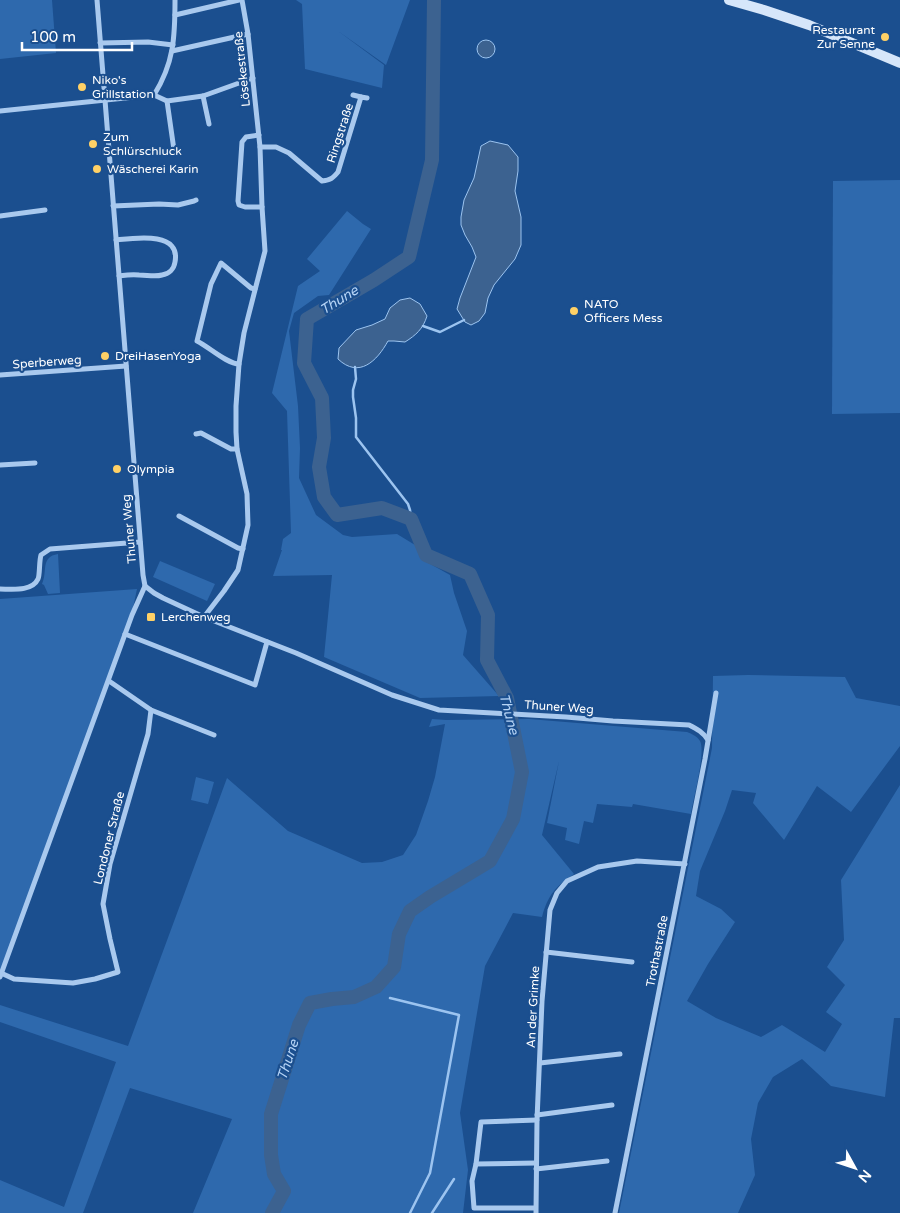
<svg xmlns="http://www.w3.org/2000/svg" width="900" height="1213" font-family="'Varela Round',sans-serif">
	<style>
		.green { fill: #2e69ad }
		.water { fill: #3c6290; stroke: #9cc4f0 }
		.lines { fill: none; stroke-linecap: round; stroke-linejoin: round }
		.stream { stroke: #9cc4f0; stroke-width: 2.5 }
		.river { stroke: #3c6290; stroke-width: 14 }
		.street { stroke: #a9c9ee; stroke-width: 5 }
		.secondary { stroke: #d6e6fa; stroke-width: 10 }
		.poi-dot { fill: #ffd166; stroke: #1b4f8f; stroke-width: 2 }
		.labels { text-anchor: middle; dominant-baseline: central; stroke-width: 4.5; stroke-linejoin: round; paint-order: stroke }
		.poi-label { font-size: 12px; fill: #fff; stroke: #1b4f8f; text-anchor: start }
		.street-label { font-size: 12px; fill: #fff; stroke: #1b4f8f }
		.water-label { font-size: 14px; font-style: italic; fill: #b5d3f5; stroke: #1b4f8f }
	</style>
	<rect width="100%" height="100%" fill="#1b4f8f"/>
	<g class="green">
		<polygon points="0,0 52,0 56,53 0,59"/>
		<polygon points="296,0 410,0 386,65 338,31 384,65 382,88 305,69 302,4"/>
		<polygon points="900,180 900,413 832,414 833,181"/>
		<polygon points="347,211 363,224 371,229 329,295 318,296 294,313 289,331 298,406 300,448 299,478 316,515 343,535 352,537 397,534 415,545 425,561 450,575 454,593 467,631 463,655 499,696 420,698 324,657 332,575 273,576 282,550 281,550 283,539 291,533 287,411 272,393 298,286 320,271 307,259"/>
		<path d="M 58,554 L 60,593 L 48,594 L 44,585 L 42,584 C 48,571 40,557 58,554 Z"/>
		<polygon points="160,561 215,584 207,601 153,577"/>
		<polygon points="137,589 130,622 0,978 0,599"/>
		<polygon points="748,675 845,677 856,698 900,706 900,746 851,812 817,786 784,840 753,803 756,793 732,790 725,811 700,871 696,896 721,909 735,922 708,964 687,1001 716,1018 761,1037 782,1025 825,1052 842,1024 826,1012 845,985 827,967 844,940 841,880 900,785 900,1018 894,1018 885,1097 831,1086 802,1059 773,1077 758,1103 751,1139 755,1175 738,1213 619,1213 712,748 713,676"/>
		<path d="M 432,719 L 446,720 L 529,719 L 687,732 C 692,734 697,736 700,741 C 706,752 693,800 691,814 L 633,804 L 632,807 L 597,804 L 593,823 L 584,821 L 579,844 L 565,840 L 567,828 L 547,823 L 559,761 L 542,835 L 574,874 C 555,887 548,895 542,917 L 513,913 L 485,966 L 460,1113 L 468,1170 L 463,1213 L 193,1213 L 232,1119 L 130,1088 L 83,1213 L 0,1213 L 0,1180 L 64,1207 L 116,1062 L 0,1022 L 0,1005 L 128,1046 L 227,778 L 288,831 L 362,863 L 382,862 L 403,855 L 416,835 L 428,801 L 435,777 L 445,724 L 429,727 Z"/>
		<polygon points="196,777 214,782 208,804 191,800"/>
	</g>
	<g class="water">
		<circle cx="486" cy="49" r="9"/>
		<polygon points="490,141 508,145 518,157 518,171 515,191 521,217 521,245 515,259 494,285 488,298 485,313 479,321 471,325 465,322 457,309 460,298 476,257 472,247 465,235 461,225 461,217 464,200 474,178 481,146"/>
		<path d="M 410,298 L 420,304 L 427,316 C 423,329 416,335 405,342 L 394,341 L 388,341 C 377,361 359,379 338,359 L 339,348 L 356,330 L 372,325 L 385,319 L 390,308 L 400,300 Z"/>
	</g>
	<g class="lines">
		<g class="stream">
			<polyline points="423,326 440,332 464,320"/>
			<polyline points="355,367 356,379 353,390 353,397 356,418 356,437 408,504 410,510 411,519"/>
			<polyline points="390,998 459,1015 430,1173 410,1213"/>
			<polyline points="432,1213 454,1179"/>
		</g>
		<polyline class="river" points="272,1213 284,1191 274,1174 271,1155 271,1114 299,1025 310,1003 332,999 354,997 376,987 394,967 399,934 410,911 430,897 490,861 513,819 522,772 507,698 487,660 488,615 470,574 426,555 411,519 382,508 337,515 324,497 319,467 324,438 322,398 304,363 307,319 374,280 409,257 432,160 434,0"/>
		<g class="street">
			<path d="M 97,0 L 143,575 L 145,586 L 154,593 L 163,598 L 204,617 L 296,653 L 392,695 L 439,710 L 566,717 L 613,721 L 689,725 C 697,729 703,732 708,740"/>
			<polyline points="175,15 239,0"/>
			<polyline points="100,43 148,42 173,45"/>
			<polyline points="172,51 248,34"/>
			<path d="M 154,95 C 174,63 175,37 175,0"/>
			<polyline points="353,95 361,97"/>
			<polyline points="203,96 209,124"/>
			<polyline points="167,101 174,150"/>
			<polyline points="0,111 154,95 167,101 203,96 253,78"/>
			<polyline points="259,135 246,137 242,142 238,201 239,205 245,207 262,207"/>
			<path d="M 260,147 L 276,147 L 289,153 L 322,181 C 331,180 333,178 338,172 L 361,97 L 367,98"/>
			<polyline points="113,206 159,204 178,205 194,201 196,200"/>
			<polyline points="0,216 45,210"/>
			<path d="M 116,240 C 135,238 181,231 175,262 C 174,269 169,274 162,275 C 155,277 147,275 139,275 C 132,274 126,275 119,276"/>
			<path d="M 239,364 C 227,364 209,347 197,341 L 211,284 L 221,263 L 251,288 L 255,289"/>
			<polyline points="0,375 126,366"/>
			<polyline points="196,434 201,433 231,449 237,449"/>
			<polyline points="0,465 35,463"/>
			<polyline points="179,516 238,548 243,549"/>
			<path d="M 0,589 C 11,589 32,592 38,579 C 40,575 39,561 41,555 L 50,549 L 140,542"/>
			<polyline points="204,617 224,591 238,570 248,525 247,494 237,449 236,432 236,406 239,364 244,333 265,251 262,207 260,147 248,34 242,0"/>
			<polyline points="125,634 255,685 267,642"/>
			<polyline points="109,681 151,710 214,735"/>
			<polyline points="546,952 632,962"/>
			<polyline points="1,973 14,979 73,983 95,979 118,972 110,939 103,904 110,864 148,734 151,710"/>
			<polyline points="0,977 132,615 145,586"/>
			<polyline points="540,1063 620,1054"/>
			<polyline points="537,1115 612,1105"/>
			<polyline points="476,1164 536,1163"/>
			<polyline points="536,1169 607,1161"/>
			<polyline points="535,1208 474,1208 472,1181 476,1164 481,1122 537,1120"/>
			<polyline points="536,1213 537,1120 542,1001 550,910 557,893 567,881 598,867 637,861 685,864"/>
			<polyline points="615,1213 705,759 716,693"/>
		</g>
		<polyline class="secondary" points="729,0 764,10 809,25 900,63"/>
	</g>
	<g class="poi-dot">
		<circle cx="885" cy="37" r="5"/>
		<circle cx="82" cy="87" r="5"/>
		<circle cx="93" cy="144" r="5"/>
		<circle cx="97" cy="169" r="5"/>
		<circle cx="574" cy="311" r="5"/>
		<circle cx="105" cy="356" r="5"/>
		<circle cx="117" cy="469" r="5"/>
		<rect x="146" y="612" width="10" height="10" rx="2.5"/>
	</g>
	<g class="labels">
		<g class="poi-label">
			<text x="875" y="30" text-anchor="end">Restaurant<tspan x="875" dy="14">Zur Senne</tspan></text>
			<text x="92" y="80">Niko's<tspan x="92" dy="14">Grillstation</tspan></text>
			<text x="103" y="137">Zum<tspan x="103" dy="14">Schlürschluck</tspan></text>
			<text x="107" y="169">Wäscherei Karin</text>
			<text x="584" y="304">NATO<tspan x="584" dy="14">Officers Mess</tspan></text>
			<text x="115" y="356">DreiHasenYoga</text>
			<text x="127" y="469">Olympia</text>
			<text x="161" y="617">Lerchenweg</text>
		</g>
		<g class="street-label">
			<text transform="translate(242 69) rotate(-96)">Lösekestraße</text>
			<text transform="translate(340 133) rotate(-72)">Ringstraße</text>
			<text transform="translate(47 362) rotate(-4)">Sperberweg</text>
			<text transform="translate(129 529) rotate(-95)">Thuner Weg</text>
			<text transform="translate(559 707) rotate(4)">Thuner Weg</text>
			<text transform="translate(109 838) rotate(-76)">Londoner Straße</text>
			<text transform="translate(657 951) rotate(-79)">Trothastraße</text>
			<text transform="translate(533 1007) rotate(-87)">An der Grimke</text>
		</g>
		<g class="water-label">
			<text transform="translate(339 300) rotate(-32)">Thune</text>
			<text transform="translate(509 714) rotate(75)">Thune</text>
			<text transform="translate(288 1060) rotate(-72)">Thune</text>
		</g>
	</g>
	<g transform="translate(855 1168) rotate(130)" stroke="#1b4f8f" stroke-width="4" paint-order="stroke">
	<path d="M0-4L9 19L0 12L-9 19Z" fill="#ffffff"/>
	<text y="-8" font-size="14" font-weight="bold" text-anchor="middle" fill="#ffffff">N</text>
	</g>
	<path d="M22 42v8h110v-8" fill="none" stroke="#ffffff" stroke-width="2.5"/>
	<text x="30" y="42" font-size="15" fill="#ffffff" stroke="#1b4f8f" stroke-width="4" paint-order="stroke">100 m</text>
</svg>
